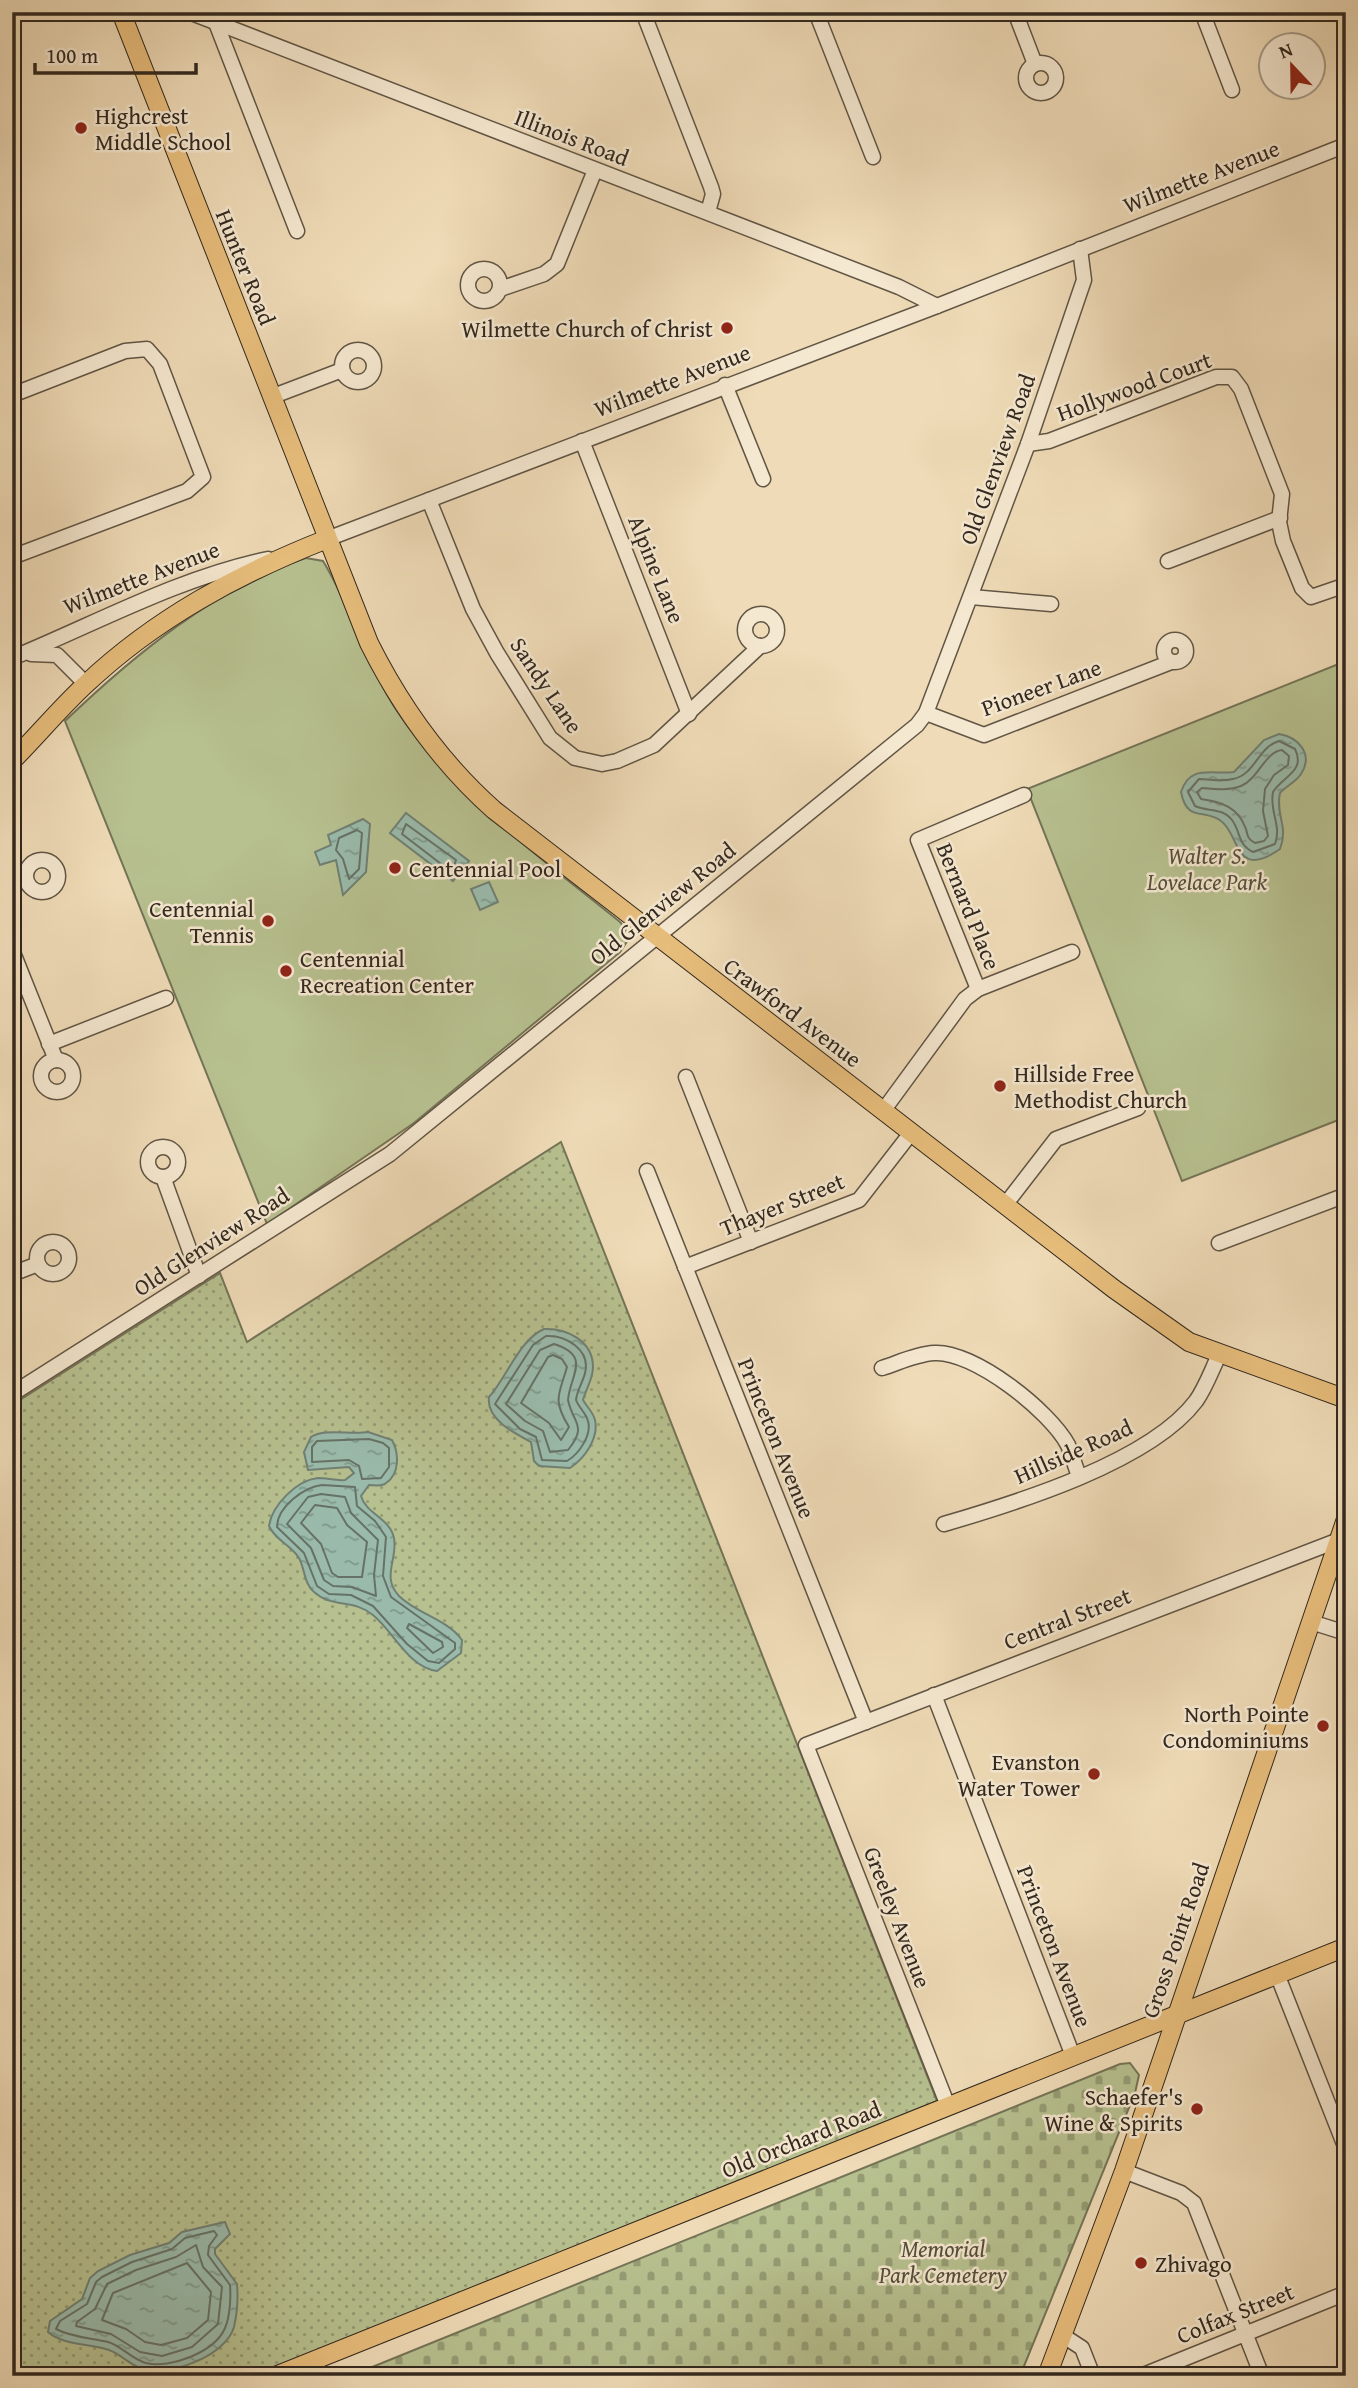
<svg xmlns="http://www.w3.org/2000/svg" width="1358" height="2388" font-family="'Gentium Book Plus',serif">
	<style>
		.grass { fill: url(#grass-dots); stroke: #747457; stroke-width: 2 }
		.cemetery { fill: url(#cemetery-stones); stroke: #747457; stroke-width: 2 }
		.park { fill: #b7c08f; stroke: #747457; stroke-width: 2 }
		.water { fill: url(#water-ripples); stroke: #708074; stroke-width: 2 }
		.lines { fill: none; stroke-linecap: round; stroke-linejoin: round }
		.shore { stroke: #667266; stroke-width: 2 }
		.minor-casing { stroke: #615545; stroke-width: 17 }
		.major-casing { stroke: #32281f; stroke-width: 20 }
		.minor { stroke: #f5e8d0; stroke-width: 14 }
		.major { stroke: #e8be7c; stroke-width: 18 }
		.poi-dot { fill: #8f2418; stroke: #f5e8d0; stroke-width: 2.5 }
		.labels { text-anchor: middle; dominant-baseline: central; stroke-width: 5; stroke-linejoin: round; paint-order: stroke }
		.poi-label { font-size: 23px; fill: #32281f; stroke: #f5e8d0; text-anchor: start }
		.street-label { font-size: 23px; fill: #32281f; stroke: #f5e8d0 }
		.park-label { font-size: 23px; font-style: italic; fill: #534e3b; stroke: #f5e8d0 }
	</style>
	<defs>
		<pattern id="grass-dots" width="8" height="8" patternUnits="userSpaceOnUse" patternTransform="scale(1.75)"><rect width="8" height="8" fill="#b7c08f"/><path d="M2 2h.1M6 6h.1" fill="none" stroke="#959c74" stroke-width="1.8" stroke-linecap="round"/></pattern>
		<pattern id="cemetery-stones" width="16" height="16" patternUnits="userSpaceOnUse" patternTransform="scale(1.75)"><rect width="16" height="16" fill="#b7c08f"/><path d="M2 7V4a2 2 0 0 1 4 0v3zM10 15v-3a2 2 0 0 1 4 0v3z" fill="#959c74"/></pattern>
		<pattern id="water-ripples" width="26" height="14" patternUnits="userSpaceOnUse" patternTransform="scale(1.75)"><rect width="26" height="14" fill="#9abbac"/><path d="M2 4q2-2 4 0t4 0M15 11q2-2 4 0t4 0" fill="none" stroke="#7e988b"/></pattern>
	</defs>
	<rect width="100%" height="100%" fill="#efdbb7"/>
	<filter id="stains"><feTurbulence type="fractalNoise" baseFrequency=".00286" numOctaves="4"/><feColorMatrix values="0 0 0 0 .2 0 0 0 0 .09 0 0 0 0 .02 0 0 0 .5 -.17"/></filter>
	<radialGradient id="worn" r=".72"><stop offset=".6" stop-color="#630" stop-opacity="0"/><stop offset="1" stop-color="#630" stop-opacity=".3"/></radialGradient>
	<polygon class="grass" points="561,1142 937,2101 253,2376 12,2376 12,1405 220,1273 247,1342"/>
	<polygon class="cemetery" points="1130,2063 1139,2075 1135,2093 1020,2376 350,2376 1120,2064"/>
	<g class="park">
		<path d="M 306,558 L 323,561 C 353,610 367,667 399,714 C 457,799 541,858 620,922 L 625,928 L 628,940 L 620,952 L 414,1123 L 267,1224 L 65,721 C 134,655 214,589 306,558 Z"/>
		<polygon points="1346,661 1346,1117 1182,1181 1027,789"/>
	</g>
	<g class="water">
		<path d="M 1279,734 C 1298,737 1314,754 1301,774 C 1296,782 1286,786 1280,793 C 1275,816 1289,825 1280,849 C 1234,881 1240,834 1221,821 C 1204,808 1187,823 1181,792 C 1190,764 1211,775 1234,772 L 1264,740 Z"/>
		<polygon points="406,813 469,861 453,881 390,833"/>
		<polygon points="363,819 370,824 366,872 343,895 336,860 320,865 315,852 331,845 328,835"/>
		<polygon points="489,882 498,902 480,910 471,889"/>
		<path d="M 544,1329 C 567,1328 593,1341 593,1367 C 593,1379 586,1389 583,1400 C 587,1407 593,1412 595,1420 C 599,1438 585,1458 570,1468 L 539,1466 L 534,1461 L 531,1442 C 514,1433 486,1419 489,1397 C 507,1377 519,1340 544,1329 Z"/>
		<path d="M 368,1432 L 392,1440 C 399,1453 400,1474 386,1483 C 382,1487 375,1485 369,1485 L 361,1496 C 366,1514 390,1518 394,1538 C 398,1559 381,1577 399,1596 C 417,1614 447,1619 462,1640 L 461,1653 L 437,1671 C 408,1667 394,1632 373,1615 C 352,1598 333,1609 314,1592 C 304,1584 305,1569 299,1558 C 291,1545 275,1540 269,1526 C 272,1505 297,1480 318,1478 C 327,1478 336,1481 345,1480 L 354,1473 L 349,1467 L 308,1470 L 304,1452 L 311,1437 C 324,1428 352,1435 368,1432 Z"/>
		<path d="M 225,2222 L 230,2234 L 215,2249 L 215,2254 L 237,2284 C 238,2296 237,2314 234,2327 C 226,2355 174,2375 147,2370 C 132,2368 123,2355 109,2350 C 90,2343 64,2346 48,2332 L 50,2321 L 82,2299 L 90,2278 L 98,2271 L 130,2255 L 169,2243 L 182,2232 Z"/>
	</g>
	<g class="lines">
		<g class="shore">
			<path d="M 1279,741 L 1295,749 C 1306,771 1283,776 1273,792 C 1269,811 1282,826 1275,844 L 1253,852 C 1237,844 1241,832 1232,820 C 1222,807 1207,812 1195,806 L 1188,792 L 1199,779 C 1211,779 1222,782 1233,779 C 1255,775 1258,747 1279,741 Z"/>
			<path d="M 1282,750 L 1289,756 L 1288,765 L 1274,775 L 1265,789 L 1263,811 L 1268,836 L 1264,841 L 1255,843 C 1248,839 1248,837 1246,829 C 1238,807 1222,802 1201,799 L 1197,792 L 1202,788 C 1214,789 1229,791 1241,786 C 1258,779 1265,752 1282,750 Z"/>
			<polygon points="406,824 456,860 453,869 449,870 402,834"/>
			<polygon points="357,830 362,833 359,869 349,879 343,859 336,850 339,838"/>
			<path d="M 546,1336 C 566,1335 591,1350 585,1373 C 583,1382 577,1390 576,1400 C 579,1408 586,1413 588,1421 C 592,1435 579,1454 567,1461 L 542,1460 L 536,1437 L 520,1429 L 495,1404 L 533,1345 Z"/>
			<path d="M 554,1344 C 592,1356 570,1375 568,1400 C 573,1424 588,1425 568,1450 L 550,1452 L 543,1431 L 525,1421 L 506,1404 L 540,1350 Z"/>
			<path d="M 553,1355 L 562,1359 L 567,1367 C 559,1395 552,1399 569,1427 L 561,1440 L 549,1423 L 521,1403 L 548,1357 Z"/>
			<polygon points="369,1439 383,1443 389,1448 389,1467 381,1478 362,1479 359,1466 349,1460 312,1462 312,1447 317,1441"/>
			<path d="M 322,1485 L 355,1487 L 357,1506 L 375,1521 L 386,1537 L 383,1576 L 391,1597 L 455,1643 L 455,1649 L 439,1663 L 428,1661 L 407,1644 L 373,1606 L 351,1595 L 329,1594 L 317,1586 L 304,1553 L 277,1527 C 277,1507 304,1487 322,1485 Z"/>
			<polygon points="321,1494 345,1497 351,1513 378,1540 374,1575 376,1596 352,1587 333,1586 324,1580 311,1548 287,1524 308,1497"/>
			<polygon points="315,1505 337,1508 347,1525 367,1542 362,1577 338,1577 332,1573 321,1544 301,1523"/>
			<polygon points="409,1624 442,1642 443,1647 433,1653 407,1628"/>
			<path d="M 214,2231 L 217,2235 L 209,2246 L 208,2255 L 230,2285 C 231,2297 230,2317 225,2328 C 215,2352 170,2369 146,2363 C 131,2359 122,2346 108,2342 C 90,2338 71,2337 56,2329 L 60,2321 L 87,2304 L 96,2282 L 102,2277 L 132,2262 L 172,2249 L 185,2238 Z"/>
			<polygon points="196,2245 203,2267 222,2287 218,2324 192,2347 162,2356 140,2352 111,2334 76,2326 77,2322 95,2309 107,2284 136,2270 176,2257"/>
			<polygon points="187,2263 211,2292 208,2320 187,2338 161,2345 145,2342 126,2329 102,2320 113,2293"/>
		</g>
		<g class="minor-casing">
			<g id="minor">
				<polyline points="189,12 899,287 937,306"/>
				<polyline points="643,12 711,187 713,194 708,212"/>
				<polyline points="816,12 873,157"/>
				<polyline points="1015,12 1035,64"/>
				<polyline points="1202,12 1232,90"/>
				<polyline points="216,23 297,231"/>
				<circle cx="1041" cy="78" r="15"/>
				<circle cx="484" cy="285" r="16"/>
				<polyline points="500,289 544,274 557,264 595,170"/>
				<circle cx="358" cy="366" r="16"/>
				<polyline points="725,385 763,479"/>
				<polyline points="12,395 125,351 147,349 160,364 203,477 187,491 12,557"/>
				<polyline points="271,397 342,370"/>
				<polyline points="582,441 689,714"/>
				<polyline points="1028,444 1049,441 1216,377 1232,377 1241,389 1282,494 1279,522 1283,541 1302,588 1311,597 1346,585"/>
				<polyline points="429,500 473,609 497,653 550,738 575,758 602,764 617,761 654,745 760,646"/>
				<polyline points="327,539 937,306 1346,145"/>
				<polyline points="1168,561 1280,518"/>
				<polyline points="971,597 1051,604"/>
				<circle cx="761" cy="630" r="16"/>
				<circle cx="1175" cy="651" r="11"/>
				<polyline points="31,654 57,655 86,684"/>
				<path d="M 12,658 C 97,623 178,578 268,559"/>
				<polyline points="926,713 984,735 1171,662"/>
				<circle cx="42" cy="876" r="16"/>
				<polyline points="12,950 56,1060"/>
				<polyline points="978,989 918,840 1024,795"/>
				<polyline points="49,1044 166,998"/>
				<circle cx="57" cy="1076" r="16"/>
				<polyline points="686,1077 751,1242"/>
				<polyline points="883,1111 965,999 978,989 1072,952"/>
				<circle cx="163" cy="1162" r="15"/>
				<polyline points="647,1171 866,1722"/>
				<polyline points="163,1177 199,1276"/>
				<polyline points="1005,1205 1056,1139 1138,1108"/>
				<circle cx="53" cy="1258" r="16"/>
				<polyline points="1219,1243 1346,1195"/>
				<polyline points="685,1267 859,1200 911,1133"/>
				<polyline points="12,1274 38,1264"/>
				<path d="M 882,1368 C 898,1363 916,1354 934,1353 C 973,1350 1050,1411 1068,1445 C 1072,1455 1075,1466 1079,1476"/>
				<polyline points="12,1394 390,1154 917,725 926,713 1028,444 1084,280 1080,249"/>
				<path d="M 944,1524 C 1016,1503 1150,1462 1196,1401 C 1206,1387 1212,1369 1220,1353"/>
				<polyline points="1311,1622 1346,1633"/>
				<polyline points="934,1695 1073,2056"/>
				<polyline points="1277,1974 1346,2149"/>
				<polyline points="948,2106 806,1745 1339,1540"/>
				<polyline points="1124,2171 1181,2193 1194,2203 1262,2376"/>
				<polyline points="1062,2335 1082,2348 1093,2376"/>
				<polyline points="1141,2376 1346,2293"/>
			</g>
		</g>
		<g class="major-casing">
			<g id="major">
				<path d="M 121,12 L 369,643 C 401,707 440,762 494,810 L 1114,1289 L 1189,1342 L 1346,1399"/>
				<path d="M 12,761 C 37,736 60,708 86,684 C 156,618 238,574 327,539"/>
				<polyline points="275,2376 1346,1947"/>
				<polyline points="1047,2376 1124,2171 1346,1519"/>
			</g>
		</g>
		<use href="#minor" class="minor"/>
		<use href="#major" class="major"/>
	</g>
	<g class="poi-dot">
		<circle cx="81" cy="128" r="7"/>
		<circle cx="727" cy="328" r="7"/>
		<circle cx="395" cy="868" r="7"/>
		<circle cx="268" cy="921" r="7"/>
		<circle cx="286" cy="971" r="7"/>
		<circle cx="1000" cy="1086" r="7"/>
		<circle cx="1323" cy="1726" r="7"/>
		<circle cx="1094" cy="1774" r="7"/>
		<circle cx="1197" cy="2109" r="7"/>
		<circle cx="1141" cy="2263" r="7"/>
	</g>
	<g class="labels">
		<g class="poi-label">
			<text x="95" y="115">Highcrest<tspan x="95" dy="26">Middle School</tspan></text>
			<text x="713" y="328" text-anchor="end">Wilmette Church of Christ</text>
			<text x="409" y="868">Centennial Pool</text>
			<text x="254" y="908" text-anchor="end">Centennial<tspan x="254" dy="26">Tennis</tspan></text>
			<text x="300" y="958">Centennial<tspan x="300" dy="26">Recreation Center</tspan></text>
			<text x="1014" y="1073">Hillside Free<tspan x="1014" dy="26">Methodist Church</tspan></text>
			<text x="1309" y="1713" text-anchor="end">North Pointe<tspan x="1309" dy="26">Condominiums</tspan></text>
			<text x="1080" y="1761" text-anchor="end">Evanston<tspan x="1080" dy="26">Water Tower</tspan></text>
			<text x="1183" y="2096" text-anchor="end">Schaefer's<tspan x="1183" dy="26">Wine &amp; Spirits</tspan></text>
			<text x="1155" y="2263">Zhivago</text>
		</g>
		<g class="street-label">
			<text transform="translate(572 137) rotate(21)">Illinois Road</text>
			<text transform="translate(1201 176) rotate(-21)">Wilmette Avenue</text>
			<text transform="translate(246 267) rotate(68)">Hunter Road</text>
			<text transform="translate(672 380) rotate(-21)">Wilmette Avenue</text>
			<text transform="translate(1134 386) rotate(-20)">Hollywood Court</text>
			<text transform="translate(997 459) rotate(-70)">Old Glenview Road</text>
			<text transform="translate(657 569) rotate(68)">Alpine Lane</text>
			<text transform="translate(141 577) rotate(-21)">Wilmette Avenue</text>
			<text transform="translate(547 685) rotate(56)">Sandy Lane</text>
			<text transform="translate(1041 687) rotate(-20)">Pioneer Lane</text>
			<text transform="translate(662 903) rotate(-39)">Old Glenview Road</text>
			<text transform="translate(969 906) rotate(68)">Bernard Place</text>
			<text transform="translate(793 1012) rotate(37)">Crawford Avenue</text>
			<text transform="translate(782 1204) rotate(-22)">Thayer Street</text>
			<text transform="translate(211 1241) rotate(-33)">Old Glenview Road</text>
			<text transform="translate(777 1438) rotate(68)">Princeton Avenue</text>
			<text transform="translate(1073 1451) rotate(-24)">Hillside Road</text>
			<text transform="translate(1067 1618) rotate(-21)">Central Street</text>
			<text transform="translate(898 1917) rotate(69)">Greeley Avenue</text>
			<text transform="translate(1175 1940) rotate(-71)">Gross Point Road</text>
			<text transform="translate(1055 1946) rotate(69)">Princeton Avenue</text>
			<text transform="translate(801 2139) rotate(-22)">Old Orchard Road</text>
			<text transform="translate(1235 2313) rotate(-22)">Colfax Street</text>
		</g>
		<g class="park-label">
			<text x="1207" y="855">Walter S.<tspan x="1207" dy="26">Lovelace Park</tspan></text>
			<text x="943" y="2248">Memorial<tspan x="943" dy="26">Park Cemetery</tspan></text>
		</g>
	</g>
	<rect width="1358" height="2388" fill="none" stroke="#efdbb7" stroke-width="42"/>
	<rect x="14" y="14" width="1330" height="2360" fill="none" stroke="#32281f" stroke-width="3.5"/>
	<rect x="21" y="21" width="1316" height="2346" fill="none" stroke="#32281f" stroke-width="2"/>
	<g transform="translate(1292 66) rotate(338)"><circle r="33" fill="#f5e8d0" stroke="#a79b89" stroke-width="2"/>
	<path d="M0-5L12 26L0 18L-12 26Z" fill="#8f2418"/>
	<text y="-10" font-size="19" font-weight="bold" text-anchor="middle" fill="#32281f">N</text>
	</g>
	<path d="M35 63v10h161v-10" fill="none" stroke="#32281f" stroke-width="3.5"/>
	<text x="46" y="63" font-size="21" fill="#32281f" stroke="#f5e8d0" stroke-width="5" paint-order="stroke">100 m</text>
	<rect width="100%" height="100%" filter="url(#stains)"/>
	<rect width="100%" height="100%" fill="url(#worn)"/>
</svg>
